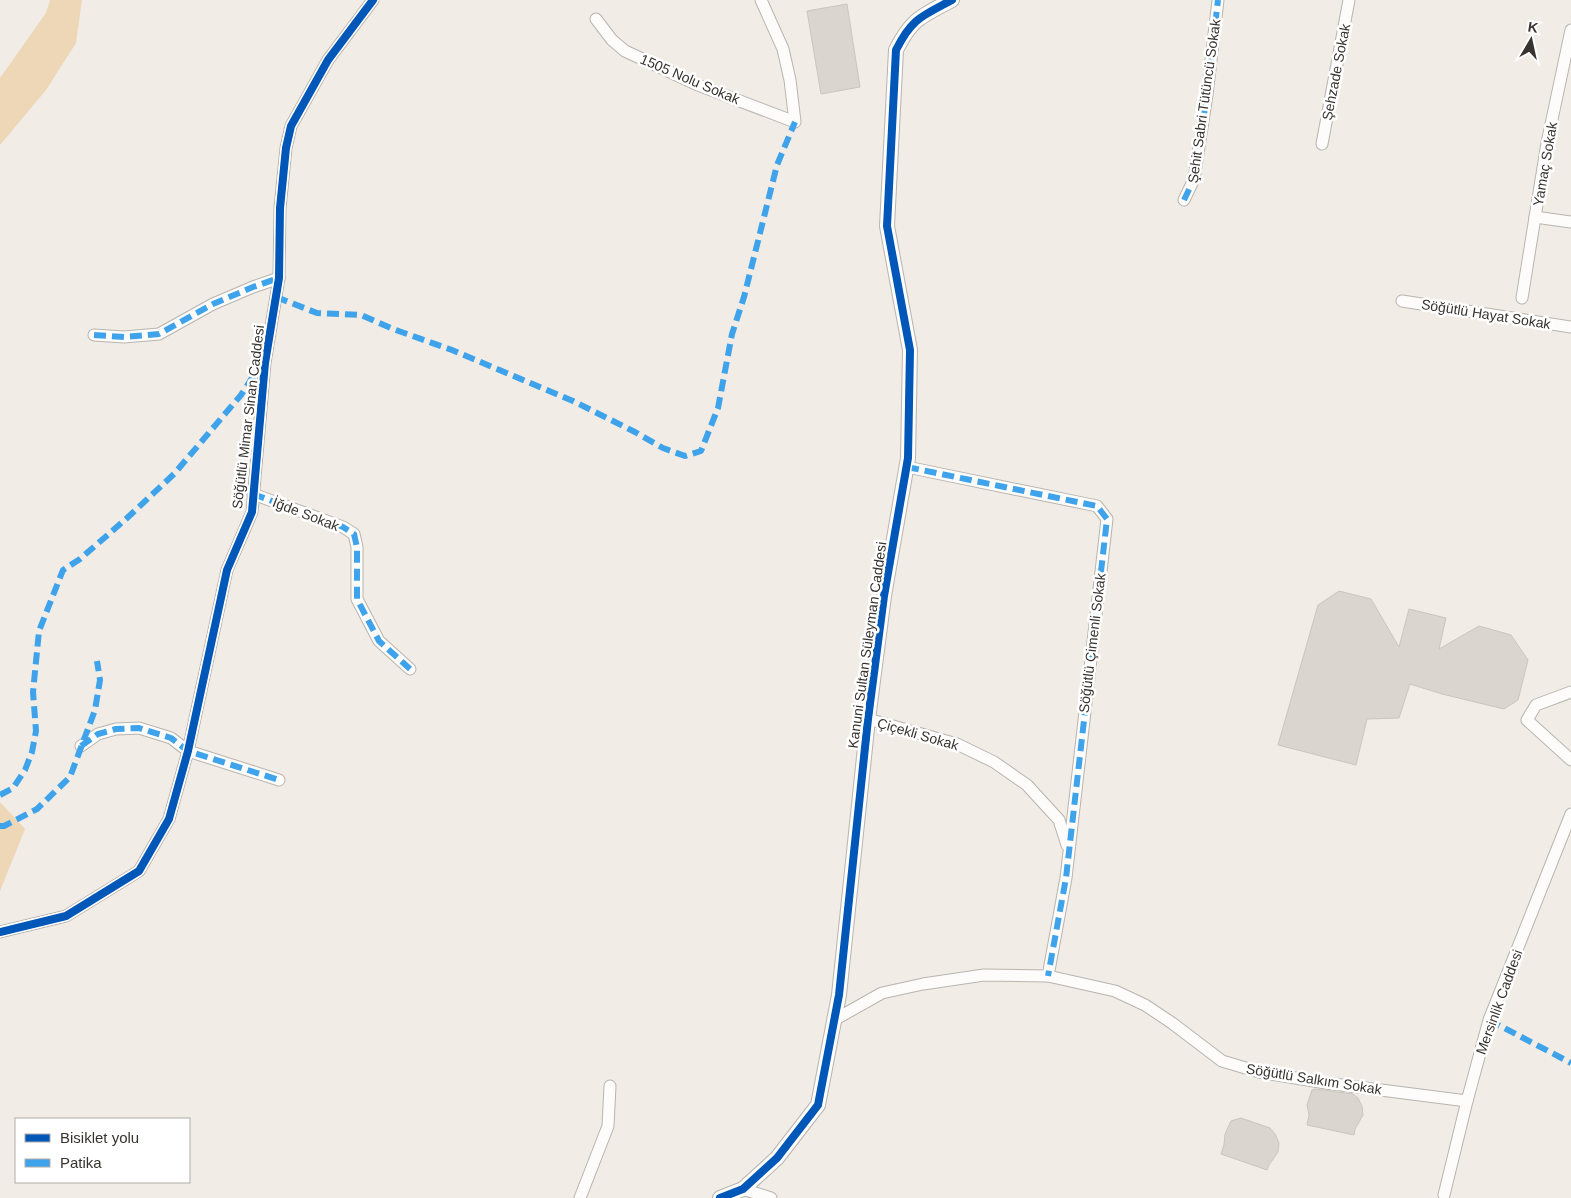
<svg xmlns="http://www.w3.org/2000/svg" width="1571" height="1198" font-family="Arial,sans-serif">
	<style>
		.green { fill: #eed7b6 }
		.building { fill: #dad5cf; stroke: #c9c6c0 }
		.lines { fill: none; stroke-linecap: round; stroke-linejoin: round }
		.minor-casing { stroke: #b8b4af; stroke-width: 13 }
		.tertiary-casing { stroke: #b8b4af; stroke-width: 16 }
		.minor { stroke: #fdfcfb; stroke-width: 11 }
		.tertiary { stroke: #fdfcfb; stroke-width: 14 }
		.quiet { stroke: #3fa3eb; stroke-width: 6; stroke-dasharray: 12 6; stroke-linecap: butt }
		.cycleway-casing { stroke: #fff; stroke-width: 11 }
		.cycleway { stroke: #0057b8; stroke-width: 8 }
		.labels { text-anchor: middle; dominant-baseline: central; stroke-width: 5; stroke-linejoin: round; paint-order: stroke }
		.street-label { font-size: 14px; fill: #37332e; stroke: #fff }
	</style>
	<rect width="100%" height="100%" fill="#f1ece5"/>
	<g class="green">
		<polygon points="50,0 82,0 76,43 46,90 0,145 0,78 46,13"/>
		<polygon points="0,802 25,829 0,891"/>
	</g>
	<g class="building">
		<polygon points="847,4 860,87 821,94 807,11"/>
		<polygon points="1339,591 1371,599 1399,647 1409,609 1446,618 1439,649 1479,626 1511,635 1528,660 1518,700 1504,709 1442,694 1410,684 1399,718 1367,719 1356,765 1278,745 1318,605"/>
		<polygon points="1315,1089 1353,1094 1358,1098 1362,1106 1363,1115 1355,1129 1354,1135 1307,1125 1309,1115 1307,1105 1312,1090"/>
		<polygon points="1241,1118 1270,1128 1275,1134 1279,1143 1278,1152 1269,1165 1267,1170 1221,1154 1224,1145 1225,1134 1231,1121"/>
	</g>
	<g class="lines">
		<g class="minor-casing">
			<g id="minor">
				<polyline points="596,19 612,40 625,51 698,85 795,122 790,80 783,49 761,0"/>
				<polyline points="1322,144 1349,0"/>
				<polyline points="1184,200 1194,179 1207,95 1218,0"/>
				<polyline points="1535,217 1571,222"/>
				<polyline points="1522,298 1547,143 1571,30"/>
				<polyline points="1402,301 1571,327"/>
				<polyline points="94,335 124,337 159,334 213,304 253,287 279,278"/>
				<polyline points="907,467 1097,506 1107,519 1066,878 1048,976"/>
				<polyline points="253,494 343,527 354,534 357,547 357,599 379,641 410,669"/>
				<polyline points="1571,692 1536,705 1527,720 1571,760"/>
				<polyline points="868,719 957,744 994,762 1027,785 1059,820 1067,845"/>
				<polyline points="81,746 98,734 116,729 139,728 171,738 188,751 279,780"/>
				<polyline points="0,932 66,916 139,871 169,819 188,751 227,570 252,512 265,363 279,278 280,208 286,148 291,126 328,60 373,0"/>
				<polyline points="834,1020 882,993 923,984 984,975 1048,976 1115,991 1145,1005 1172,1023 1222,1061 1259,1072 1326,1083 1467,1101"/>
				<polyline points="743,1189 771,1198"/>
				<polyline points="1444,1195 1467,1101 1489,1020 1571,814"/>
				<polyline points="580,1198 608,1126 610,1086"/>
			</g>
		</g>
		<g class="tertiary-casing">
			<path id="tertiary" d="M 720,1198 L 743,1189 L 777,1158 L 818,1105 L 839,995 L 868,719 L 884,596 L 908,458 L 910,350 L 887,226 L 896,50 C 912,18 922,16 952,0"/>
		</g>
		<use href="#minor" class="minor"/>
		<use href="#tertiary" class="tertiary"/>
		<g class="quiet">
			<polyline points="1184,200 1194,179 1207,95 1218,0"/>
			<polyline points="276,297 317,313 361,315 393,329 452,350 573,401 635,432 663,448 685,456 701,451 718,408 732,334 744,297 777,165 795,122"/>
			<polyline points="94,335 124,337 159,334 213,304 253,287 279,278"/>
			<polyline points="907,467 1097,506 1107,519 1066,878 1048,976"/>
			<polyline points="253,494 343,527 354,534 357,547 357,599 379,641 410,669"/>
			<polyline points="81,746 98,734 116,729 139,728 171,738 188,751 279,780"/>
			<polyline points="0,795 13,788 25,770 32,752 36,731 33,692 39,631 63,570 80,559 126,519 174,474 241,395 252,378 264,364"/>
			<polyline points="0,826 4,826 37,809 70,777 95,710 100,680 97,661"/>
			<polyline points="1489,1020 1571,1063"/>
		</g>
		<g class="cycleway-casing">
			<g id="cycleway">
				<polyline points="0,932 66,916 139,871 169,819 188,751 227,570 252,512 265,363 279,278 280,208 286,148 291,126 328,60 373,0"/>
				<path d="M 720,1198 L 743,1189 L 777,1158 L 818,1105 L 839,995 L 868,719 L 884,596 L 908,458 L 910,350 L 887,226 L 896,50 C 912,18 922,16 952,0"/>
			</g>
		</g>
		<use href="#cycleway" class="cycleway"/>
	</g>
	<g class="labels">
		<g class="street-label">
			<text transform="translate(1336 72) rotate(-79)">Şehzade Sokak</text>
			<text transform="translate(690 79) rotate(23)">1505 Nolu Sokak</text>
			<text transform="translate(1204 101) rotate(-82)">Şehit Sabri Tütüncü Sokak</text>
			<text transform="translate(1545 164) rotate(-80)">Yamaç Sokak</text>
			<text transform="translate(1486 314) rotate(9)">Söğütlü Hayat Sokak</text>
			<text transform="translate(248 417) rotate(-83)">Söğütlü Mimar Sinan Caddesi</text>
			<text transform="translate(306 514) rotate(21)">İğde Sokak</text>
			<text transform="translate(1092 643) rotate(-83)">Söğütlü Çimenli Sokak</text>
			<text transform="translate(867 645) rotate(-82)">Kanuni Sultan Süleyman Caddesi</text>
			<text transform="translate(918 734) rotate(16)">Çiçekli Sokak</text>
			<text transform="translate(1499 1002) rotate(-70)">Mersinlik Caddesi</text>
			<text transform="translate(1314 1079) rotate(9)">Söğütlü Salkım Sokak</text>
		</g>
	</g>
	<rect x="15" y="1118" width="175" height="65" fill="#ffffff" stroke="#afadab"/>
	<rect x="25" y="1134" width="25" height="8" fill="#0057b8" stroke="#afadab"/>
	<text x="60" y="1143" font-size="15" fill="#37332e">Bisiklet yolu</text>
	<rect x="25" y="1159" width="25" height="8" fill="#3fa3eb" stroke="#afadab"/>
	<text x="60" y="1168" font-size="15" fill="#37332e">Patika</text>
	<g transform="translate(1531 40) rotate(9)" stroke="#ffffff" stroke-width="4" paint-order="stroke">
	<path d="M0-4L9 19L0 12L-9 19Z" fill="#37332e"/>
	<text y="-8" font-size="14" font-weight="bold" text-anchor="middle" fill="#37332e">K</text>
	</g>
</svg>
